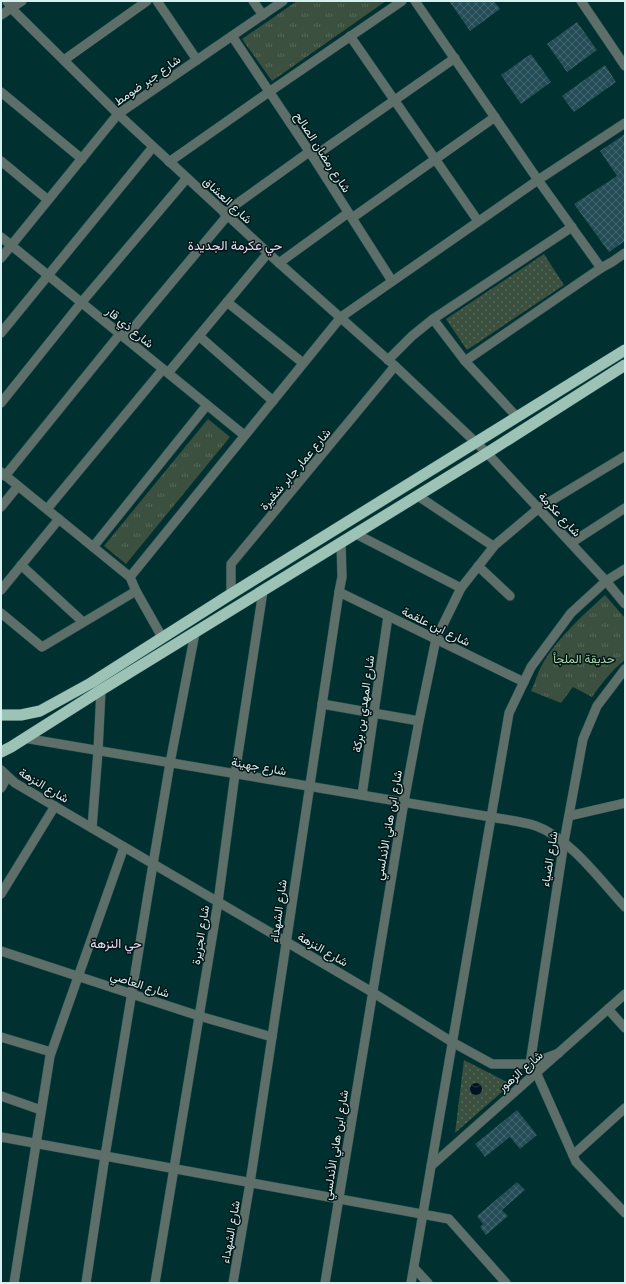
<svg xmlns="http://www.w3.org/2000/svg" width="626" height="1284" font-family="'Golos Text',Vazirmatn,sans-serif">
	<style>
		.grass { fill: url(#grass-tufts) }
		.garden { fill: url(#garden-dots) }
		.water { fill: url(#water-waves) }
		.building { fill: url(#building-cross-hatch) }
		.lines { fill: none; stroke-linecap: round; stroke-linejoin: round }
		.minor-casing { stroke: #234f4f; stroke-width: 10 }
		.trunk-casing { stroke: #234f4f; stroke-width: 12 }
		.minor { stroke: #5e6f69; stroke-width: 9 }
		.trunk { stroke: #9cc3b6; stroke-width: 11 }
		.labels { text-anchor: middle; dominant-baseline: central; stroke-width: 3; stroke-linejoin: round; paint-order: stroke }
		.street-label { font-size: 12px; fill: #d9f0f0; stroke: #031415 }
		.park-label { font-size: 12px; fill: #acdeb2; stroke: #031415 }
		.neighbourhood-label { font-size: 13px; fill: #eedcf7; stroke: #031415 }
	</style>
	<defs>
		<pattern id="grass-tufts" width="24" height="20" patternUnits="userSpaceOnUse"><rect width="24" height="20" fill="#3b503e"/><path d="M3 7l-1-3M5 7V3M7 7l1-3M15 17l-1-3M17 17v-4M19 17l1-3" fill="none" stroke="#576a5a"/></pattern>
		<pattern id="garden-dots" width="8" height="8" patternUnits="userSpaceOnUse"><rect width="8" height="8" fill="#3b503e"/><path d="M2 2h.1M6 6h.1" fill="none" stroke="#576a5a" stroke-width="1.8" stroke-linecap="round"/></pattern>
		<pattern id="water-waves" width="16" height="10" patternUnits="userSpaceOnUse"><rect width="16" height="10" fill="#001426"/><path d="M0 5q4-4 8 0t8 0" fill="none" stroke="#253646"/></pattern>
		<pattern id="building-cross-hatch" width="8" height="8" patternUnits="userSpaceOnUse"><rect width="8" height="8" fill="#254d58"/><path d="M0 0l8 8M0 8l8-8" fill="none" stroke="#446770"/></pattern>
	</defs>
	<rect width="100%" height="100%" fill="#003030"/>
	<g class="grass">
		<polygon points="297,1 386,1 272,81 242,39"/>
		<polygon points="208,419 230,437 126,564 104,546"/>
		<path d="M 605,595 L 625,618 L 625,660 C 612,670 602,683 592,697 L 573,687 L 561,703 L 531,691 C 534,685 536,678 539,671 C 551,644 583,615 605,595 Z"/>
	</g>
	<g class="garden">
		<polygon points="544,254 564,285 467,350 446,319"/>
		<polygon points="464,1060 511,1084 455,1133"/>
	</g>
	<circle class="water" cx="476" cy="1089" r="6"/>
	<g class="building">
		<polygon points="449,1 494,1 500,9 470,31"/>
		<polygon points="577,22 597,50 567,72 547,44"/>
		<polygon points="531,54 551,82 521,104 501,75"/>
		<polygon points="605,65 616,82 574,112 562,96"/>
		<polygon points="625,134 625,241 609,252 574,204 617,176 600,151"/>
		<polygon points="517,1110 537,1135 520,1149 510,1137 485,1157 475,1144"/>
		<polygon points="517,1182 525,1190 502,1210 508,1216 486,1235 480,1227 483,1224 477,1216"/>
	</g>
	<g class="lines">
		<g class="minor-casing">
			<g id="minor">
				<polyline points="7,1 11,8 118,114 279,263 395,366 487,453 606,581 625,604"/>
				<polyline points="157,1 197,60"/>
				<polyline points="253,1 263,15"/>
				<polyline points="415,1 538,180 601,268 612,262 625,253"/>
				<polyline points="581,1 625,66"/>
				<polyline points="1,15 22,1"/>
				<polyline points="232,36 313,157 392,281"/>
				<polyline points="350,36 478,221"/>
				<polyline points="64,60 147,1"/>
				<polyline points="1,92 82,159"/>
				<polyline points="313,157 455,58"/>
				<polyline points="1,161 48,200"/>
				<polyline points="169,162 269,92 402,1"/>
				<polyline points="224,213 309,152"/>
				<polyline points="352,218 495,117"/>
				<polyline points="1,237 244,435"/>
				<polyline points="1,258 118,114 283,1"/>
				<polyline points="279,263 348,213"/>
				<polyline points="227,302 303,363"/>
				<polyline points="433,319 465,361 517,417"/>
				<polyline points="1,333 153,147"/>
				<polyline points="199,336 273,401"/>
				<polyline points="125,338 227,216"/>
				<polyline points="388,360 412,336 433,319 572,227"/>
				<polyline points="465,361 601,268"/>
				<polyline points="168,373 268,253"/>
				<polyline points="1,403 81,303 187,178"/>
				<polyline points="1,472 130,577"/>
				<polyline points="5,476 120,334"/>
				<polyline points="418,496 493,546"/>
				<polyline points="1,507 18,486"/>
				<polyline points="47,509 163,369"/>
				<polyline points="356,534 461,588"/>
				<polyline points="571,543 625,508"/>
				<polyline points="93,547 207,405"/>
				<polyline points="21,565 83,622"/>
				<polyline points="478,566 510,596"/>
				<polyline points="1,590 59,519"/>
				<polyline points="339,592 524,682"/>
				<polyline points="231,594 231,564 395,366"/>
				<polyline points="1,613 42,647 136,591"/>
				<polyline points="162,637 136,591 130,577 341,317 538,180 625,123"/>
				<polyline points="625,669 597,706 583,739 564,842 530,1064 536,1072 576,1162 625,1213"/>
				<polyline points="322,704 419,721"/>
				<path d="M 24,738 L 491,817 C 506,820 522,821 536,826 C 570,838 601,881 625,907"/>
				<polyline points="1,770 15,783 372,992 452,1042 492,1064 530,1064 559,1053"/>
				<polyline points="1,788 7,777"/>
				<polyline points="362,795 388,616"/>
				<polyline points="569,816 625,803"/>
				<polyline points="92,828 98,751 101,690"/>
				<polyline points="1,894 55,806"/>
				<polyline points="1,951 199,1016 272,1037"/>
				<polyline points="608,1009 625,1028"/>
				<polyline points="1,1037 51,1052"/>
				<polyline points="1,1096 41,1110"/>
				<polyline points="1,1137 449,1219 506,1283"/>
				<polyline points="573,1155 625,1108"/>
				<polyline points="431,1166 625,994"/>
				<polyline points="414,1268 428,1283"/>
				<polyline points="14,1283 50,1056 124,847"/>
				<polyline points="86,1283 105,1156 153,864 170,763 195,633"/>
				<polyline points="155,1283 218,902 235,774 263,591"/>
				<polyline points="233,1283 250,1183 339,592 342,577 341,543"/>
				<polyline points="325,1283 404,802 419,721 436,639 461,588 495,545 539,508 625,456"/>
				<polyline points="411,1283 509,713 531,667 571,613 606,581 625,569"/>
			</g>
		</g>
		<g class="trunk-casing">
			<g id="trunk">
				<polyline points="1,715 21,715 40,711 91,683 231,594 625,350"/>
				<polyline points="1,752 11,747 101,690 487,453 625,365"/>
			</g>
		</g>
		<use href="#minor" class="minor"/>
		<use href="#trunk" class="trunk"/>
	</g>
	<g class="labels">
		<g class="street-label">
			<text transform="translate(147 80) rotate(-35)">شارع جبر ضومط</text>
			<text transform="translate(323 152) rotate(57)">شارع رمضان الصالح</text>
			<text transform="translate(228 200) rotate(43)">شارع العشاق</text>
			<text transform="translate(130 327) rotate(39)">شارع ذي قار</text>
			<text transform="translate(295 469) rotate(-50)">شارع عمار جابر شقيرة</text>
			<text transform="translate(560 514) rotate(47)">شارع عكرمة</text>
			<text transform="translate(436 626) rotate(26)">شارع ابن علقمة</text>
			<text transform="translate(363 704) rotate(-82)">شارع المهدي بن بركة</text>
			<text transform="translate(259 766) rotate(10)">شارع جهينة</text>
			<text transform="translate(44 785) rotate(31)">شارع النزهة</text>
			<text transform="translate(388 825) rotate(-80)">شارع ابن هاني الأندلسي</text>
			<text transform="translate(549 859) rotate(-81)">شارع الضياء</text>
			<text transform="translate(278 911) rotate(-82)">شارع الشهداء</text>
			<text transform="translate(200 935) rotate(-81)">شارع الجزيرة</text>
			<text transform="translate(323 949) rotate(30)">شارع النزهة</text>
			<text transform="translate(140 984) rotate(18)">شارع العاصي</text>
			<text transform="translate(520 1071) rotate(-41)">شارع الزهور</text>
			<text transform="translate(335 1145) rotate(-81)">شارع ابن هاني الأندلسي</text>
			<text transform="translate(230 1232) rotate(-80)">شارع الشهداء</text>
		</g>
		<g class="park-label">
			<text x="584" y="658">حديقة الملجأ</text>
		</g>
		<g class="neighbourhood-label">
			<text x="235" y="245">حي عكرمة الجديدة</text>
			<text x="116" y="943">حي النزهة</text>
		</g>
	</g>
	<rect width="626" height="1284" fill="none" stroke="#d9f0f0" stroke-width="4"/>
</svg>
